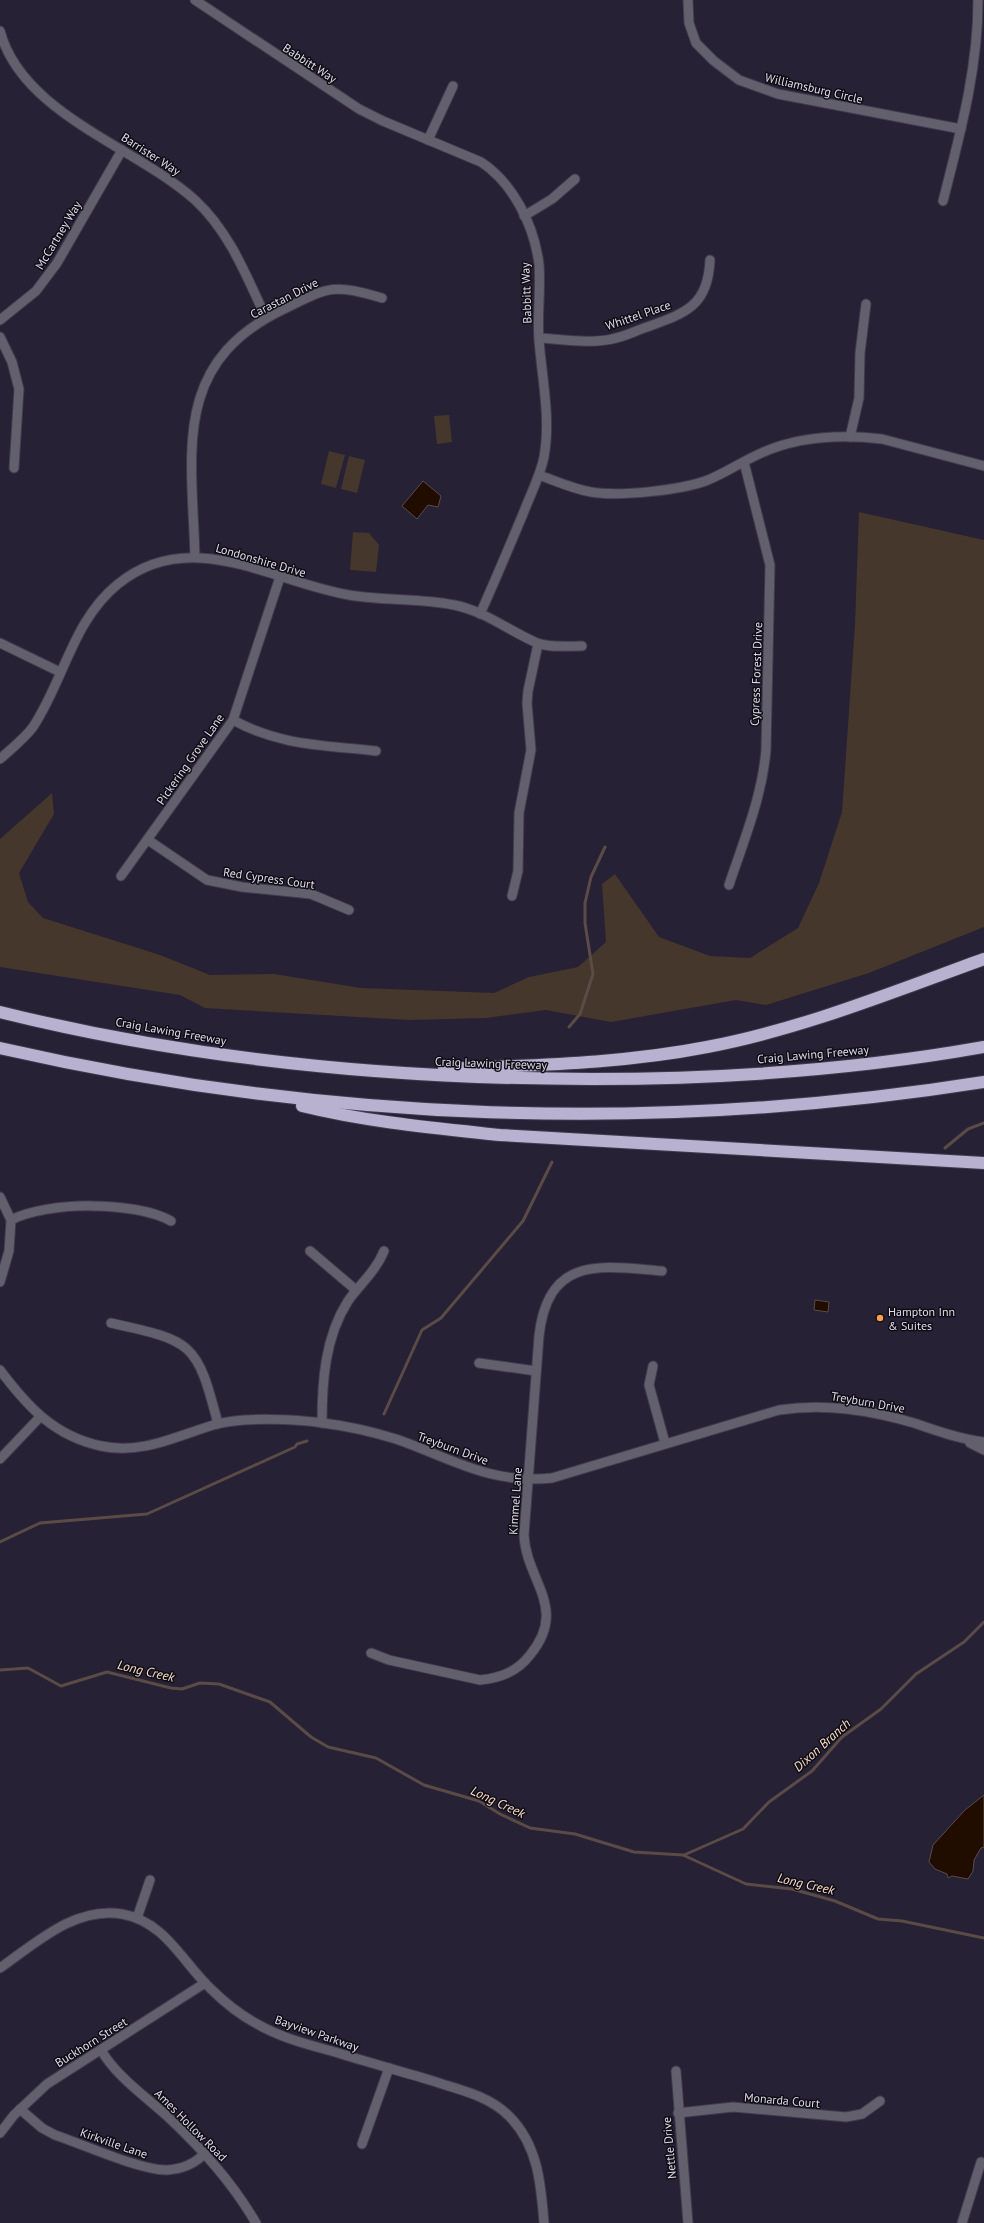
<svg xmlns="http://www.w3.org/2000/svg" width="984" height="2223" font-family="'PT Sans',sans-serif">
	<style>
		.green { fill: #45372c }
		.water { fill: #210d00; stroke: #5a4b46 }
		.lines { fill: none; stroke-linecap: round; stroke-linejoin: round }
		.stream { stroke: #5a4b46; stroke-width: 3 }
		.street-casing { stroke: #403b4e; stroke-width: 11 }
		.highway-casing { stroke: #403b4e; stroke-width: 14 }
		.street { stroke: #62606c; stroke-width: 9 }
		.highway { stroke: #b8b1d0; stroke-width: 12 }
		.poi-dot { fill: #fa9f4e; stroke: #0f0d15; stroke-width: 1.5 }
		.labels { text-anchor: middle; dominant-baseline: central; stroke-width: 3; stroke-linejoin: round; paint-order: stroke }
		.street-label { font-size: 12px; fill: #dfdce9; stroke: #0f0d15 }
		.poi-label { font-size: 12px; fill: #dfdce9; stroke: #0f0d15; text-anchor: start }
		.water-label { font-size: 13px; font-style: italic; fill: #faddc6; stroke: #0f0d15 }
	</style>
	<rect width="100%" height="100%" fill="#262135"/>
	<g class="green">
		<polygon points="449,415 452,442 437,444 434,416"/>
		<polygon points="329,451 345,455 336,488 321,484"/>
		<polygon points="349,456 365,460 357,493 341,489"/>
		<polygon points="859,512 984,540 984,927 869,973 766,1005 736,1000 611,1022 546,1010 486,1018 409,1020 205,1008 180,995 0,967 0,839 52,793 54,814 19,873 28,902 43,918 160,955 210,975 274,974 361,988 494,993 529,977 578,967 606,942 602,884 615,874 659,937 710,956 750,958 798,928 819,883 842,812 855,624"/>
		<polygon points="353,532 369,533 379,545 376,572 350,570"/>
	</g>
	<g class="water">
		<polygon points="423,481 441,496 438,507 428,505 417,519 402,506"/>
		<polygon points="815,1300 829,1302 828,1312 814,1310"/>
		<polygon points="984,1795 984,1847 981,1848 974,1860 973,1871 968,1879 952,1876 948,1878 947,1874 935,1869 929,1862 933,1845 965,1810"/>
	</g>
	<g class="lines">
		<g class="stream">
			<polyline points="569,1027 580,1014 593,974 585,923 585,903 591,877 605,847"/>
			<polyline points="945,1148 968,1129 984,1123"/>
			<polyline points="384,1414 422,1330 441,1318 523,1221 552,1162"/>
			<polyline points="0,1542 40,1523 147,1514 295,1447 297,1444 307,1441"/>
			<polyline points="0,1670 28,1668 61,1686 107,1672 171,1688 182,1689 200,1683 219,1684 270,1702 311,1737 328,1747 376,1758 424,1785 479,1801 500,1814 530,1828 575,1834 634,1852 683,1855 746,1884 792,1889 835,1901 878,1919 902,1921 984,1938"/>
			<polyline points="684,1855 743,1829 769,1802 812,1771 842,1737 881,1709 916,1674 964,1642 984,1622"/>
		</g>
		<g class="street-casing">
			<g id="street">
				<path d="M 195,0 L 359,109 L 383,121 L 481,162 C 513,183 534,225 539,264 C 541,289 537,314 539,340 C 542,379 551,418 544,457 C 540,477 530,495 523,514 C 509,547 495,581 480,614"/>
				<polyline points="688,0 689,23 696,43 714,61 739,80 778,94 961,129"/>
				<path d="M 0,31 C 22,114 135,146 195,200 C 229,231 247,277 266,318"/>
				<polyline points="428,140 453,86"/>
				<path d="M 943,201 C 960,134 978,70 978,0"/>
				<polyline points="524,216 552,199 575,179"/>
				<polyline points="0,320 36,291 57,263 122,150"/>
				<polyline points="0,337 12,362 19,389 14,468"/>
				<path d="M 539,338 C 562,339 589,344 612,339 C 624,337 635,331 647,327 C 686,313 708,306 710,260"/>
				<polyline points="850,437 859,398 860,353 866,304"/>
				<path d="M 539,475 C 556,481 573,489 591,492 C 619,497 682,490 708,480 C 725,473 740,463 757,455 C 796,436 839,434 882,439 L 984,466"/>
				<path d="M 195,557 C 192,453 171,364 282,310 C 329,287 331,283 382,298"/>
				<polyline points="0,643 60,672"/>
				<path d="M 233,720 C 280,746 324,745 376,751"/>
				<path d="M 0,759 C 11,749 24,739 33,727 C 64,680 73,620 118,584 C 191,525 272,582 349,595 C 384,601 420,598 454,605 C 485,611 509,631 537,643 C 550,648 568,646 582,646"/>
				<polyline points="148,840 207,880 242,887 311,894 349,910"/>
				<polyline points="121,876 233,720 280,577"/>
				<path d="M 729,885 C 744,840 762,797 766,750 L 770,565 L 744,462"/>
				<polyline points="512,896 518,871 519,813 531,750 527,703 528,691 538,644"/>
				<polyline points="0,1197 11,1220 9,1251 0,1282"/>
				<path d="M 11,1220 C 47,1201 136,1201 171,1221"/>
				<polyline points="310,1251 356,1290"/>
				<path d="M 111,1323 C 193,1341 197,1342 218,1424"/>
				<polyline points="479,1363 536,1371"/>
				<polyline points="653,1366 649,1385 665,1443"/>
				<path d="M 0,1370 C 27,1406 54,1436 101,1446 C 143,1455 178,1435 217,1424 C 244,1417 295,1419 323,1423 C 347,1426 373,1432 396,1439 C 451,1458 491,1485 552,1478 L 779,1410 C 825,1403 869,1410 914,1423 C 937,1431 960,1439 984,1442"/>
				<path d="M 322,1423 C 322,1381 325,1337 348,1301 C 360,1284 376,1271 384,1251"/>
				<polyline points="970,1443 984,1450"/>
				<polyline points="0,1459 40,1417"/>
				<path d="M 371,1653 L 389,1660 L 480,1680 C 500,1678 517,1672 530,1655 C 569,1608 526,1581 524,1535 L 539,1336 C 548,1255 601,1266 662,1271"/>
				<polyline points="137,1918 150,1880"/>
				<path d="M 0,1968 C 36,1943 75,1906 122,1914 C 166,1922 182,1962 211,1989 C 225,2003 242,2016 259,2025 C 282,2038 309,2045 335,2052 C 367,2062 400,2071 433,2081 C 459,2090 488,2095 509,2116 C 538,2145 541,2184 544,2223"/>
				<path d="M 101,2050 C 116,2076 145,2096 167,2116 C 202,2149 232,2182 256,2223"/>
				<polyline points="676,2071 688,2223"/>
				<path d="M 20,2109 L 42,2128 L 55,2135 C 82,2144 142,2171 167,2170 C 182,2169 195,2164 205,2153"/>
				<polyline points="678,2113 733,2107 846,2117 862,2114 880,2101"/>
				<polyline points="0,2133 14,2115 47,2084 205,1983"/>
				<polyline points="362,2144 389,2068"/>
				<polyline points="962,2223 981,2162"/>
			</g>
		</g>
		<g class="highway-casing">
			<g id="highway">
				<path d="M 0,1012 C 193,1060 394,1079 592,1079 C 723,1079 855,1070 984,1047"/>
				<path d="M 0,1048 C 324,1122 656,1134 984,1082"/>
				<path d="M 444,1069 C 533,1065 620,1064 707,1047 C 802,1029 893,992 984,959"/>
				<path d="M 302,1106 C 367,1122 434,1128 500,1135 L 984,1163"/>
			</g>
		</g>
		<use href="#street" class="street"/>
		<use href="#highway" class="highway"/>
	</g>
	<circle class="poi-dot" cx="880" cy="1318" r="4"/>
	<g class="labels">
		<g class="street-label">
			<text transform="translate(310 63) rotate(33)">Babbitt Way</text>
			<text transform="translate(814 88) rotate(13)">Williamsburg Circle</text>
			<text transform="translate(151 154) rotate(33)">Barrister Way</text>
			<text transform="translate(58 235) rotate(-59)">McCartney Way</text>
			<text transform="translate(526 293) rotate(-92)">Babbitt Way</text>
			<text transform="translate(284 298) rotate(-27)">Carastan Drive</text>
			<text transform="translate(638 315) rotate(-19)">Whittel Place</text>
			<text transform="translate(261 560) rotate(16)">Londonshire Drive</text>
			<text transform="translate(756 674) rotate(-88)">Cypress Forest Drive</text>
			<text transform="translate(190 759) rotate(-55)">Pickering Grove Lane</text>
			<text transform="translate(269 878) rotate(8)">Red Cypress Court</text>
			<text transform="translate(171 1031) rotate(10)">Craig Lawing Freeway</text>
			<text transform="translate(813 1054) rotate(-5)">Craig Lawing Freeway</text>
			<text transform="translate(491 1063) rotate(2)">Craig Lawing Freeway</text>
			<text transform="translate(868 1402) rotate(10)">Treyburn Drive</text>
			<text transform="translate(453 1448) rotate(20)">Treyburn Drive</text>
			<text transform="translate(515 1501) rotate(-86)">Kimmel Lane</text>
			<text transform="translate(317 2033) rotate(19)">Bayview Parkway</text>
			<text transform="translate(91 2042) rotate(-32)">Buckhorn Street</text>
			<text transform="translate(782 2100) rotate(5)">Monarda Court</text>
			<text transform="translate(191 2125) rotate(45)">Ames Hollow Road</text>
			<text transform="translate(114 2143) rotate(19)">Kirkville Lane</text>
			<text transform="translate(669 2148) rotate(-95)">Nettle Drive</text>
		</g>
		<g class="poi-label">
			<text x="888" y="1311">Hampton Inn<tspan x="888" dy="14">&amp; Suites</tspan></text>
		</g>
		<g class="water-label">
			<text transform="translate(146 1671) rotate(13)">Long Creek</text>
			<text transform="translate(822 1745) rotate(-42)">Dixon Branch</text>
			<text transform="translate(498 1802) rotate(25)">Long Creek</text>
			<text transform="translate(806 1884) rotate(13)">Long Creek</text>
		</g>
	</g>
</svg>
